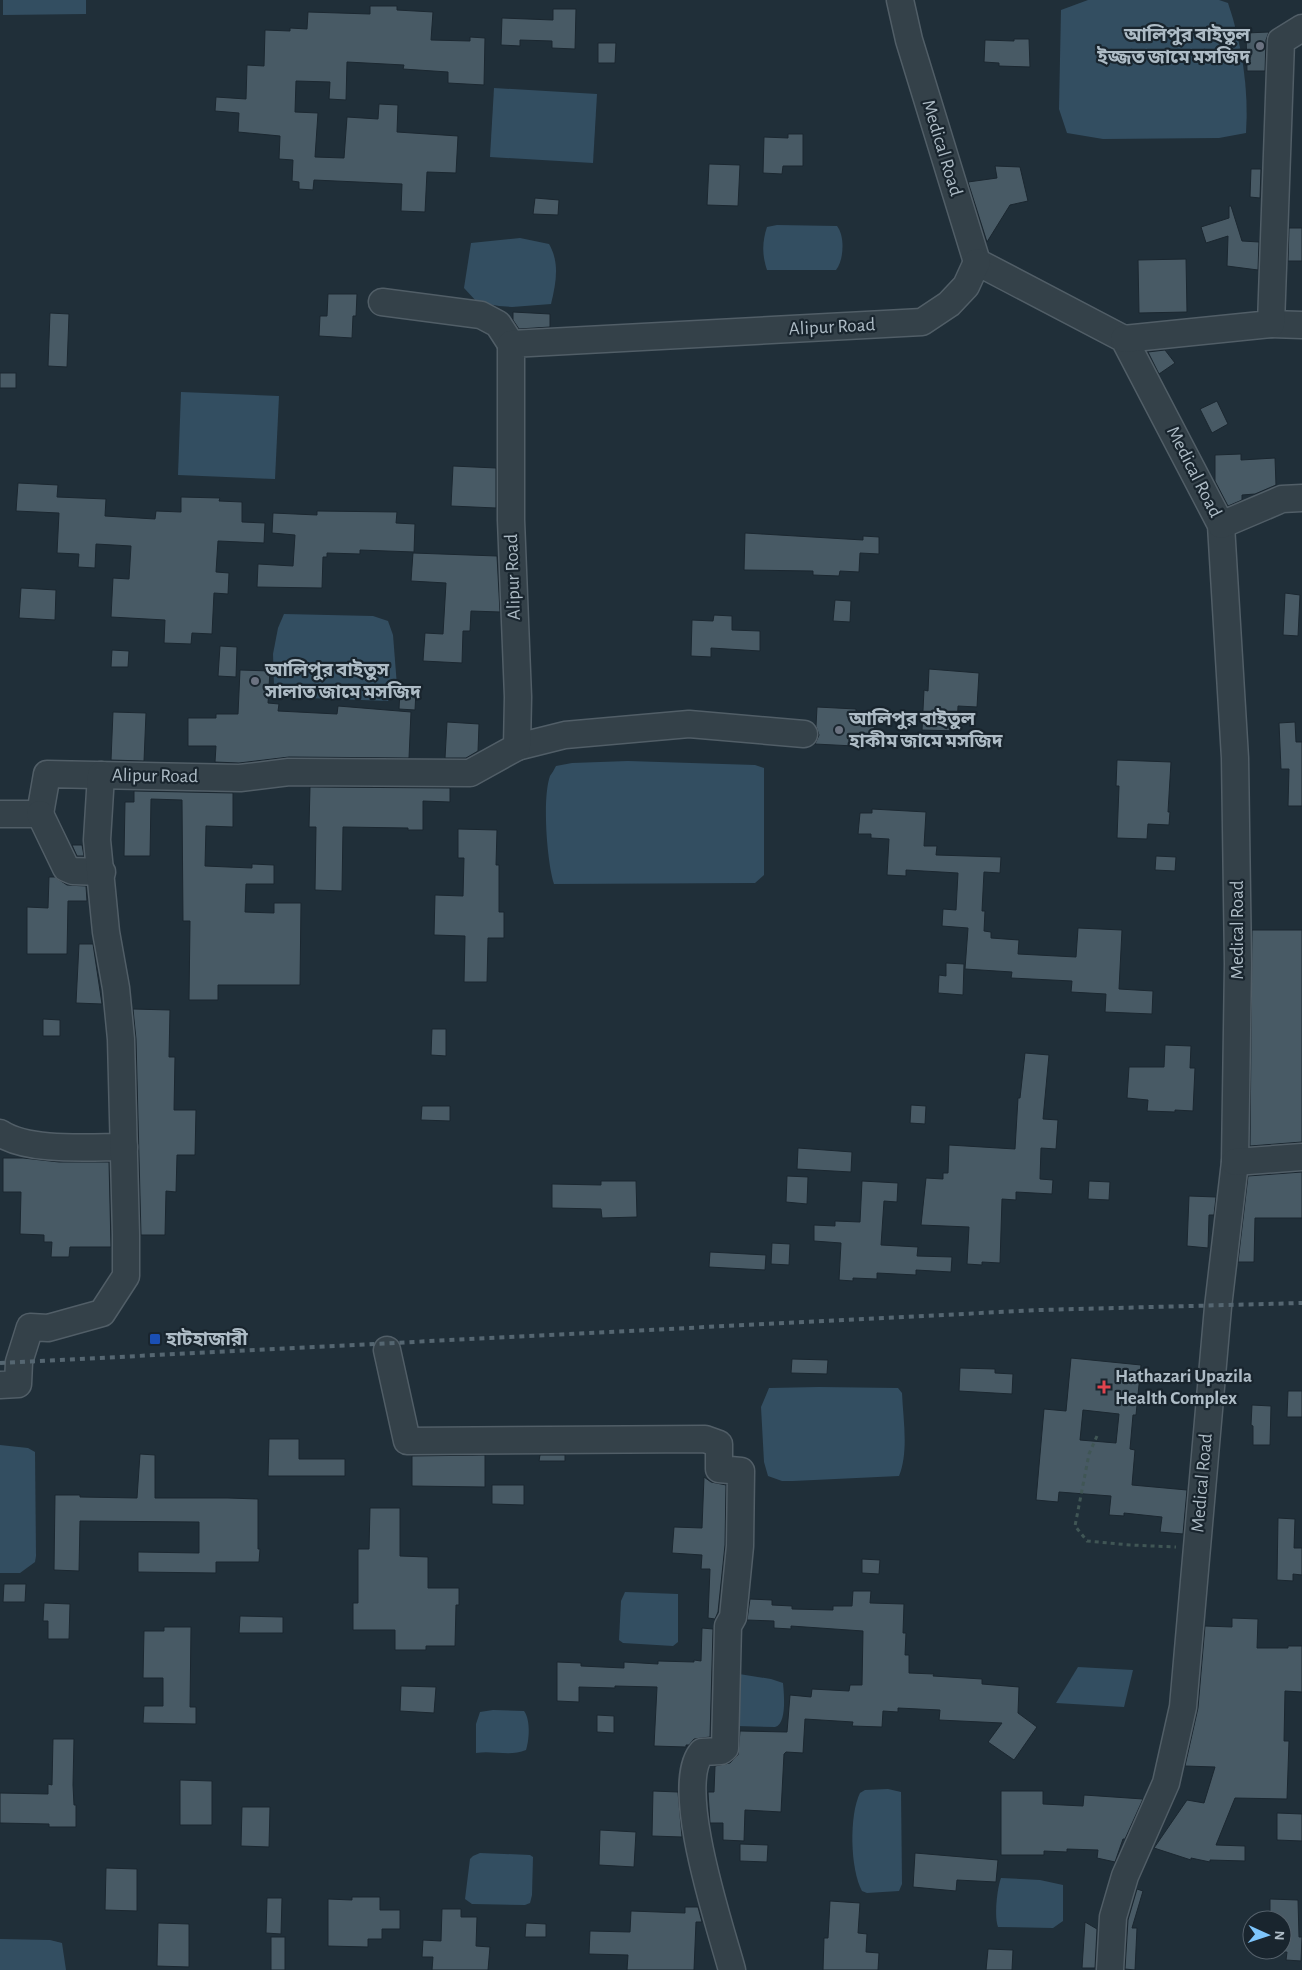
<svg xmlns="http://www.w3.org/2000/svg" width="1302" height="1970" font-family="'Alegreya Sans','Noto Sans Bengali',sans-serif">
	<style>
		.water { fill: #334e61 }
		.building { fill: #485a65; stroke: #1b2730; fill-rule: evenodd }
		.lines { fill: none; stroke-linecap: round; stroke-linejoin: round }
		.minor-casing { stroke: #515e67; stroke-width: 29 }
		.path { stroke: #405655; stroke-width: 3; stroke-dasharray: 4 4; stroke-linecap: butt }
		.minor { stroke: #344149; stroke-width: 26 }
		.rail { stroke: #556671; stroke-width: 4; stroke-dasharray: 5 5; stroke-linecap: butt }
		.worship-dot { fill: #6b7280; stroke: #19252e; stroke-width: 2 }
		.transit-dot { fill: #1a4fb4; stroke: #19252e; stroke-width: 2 }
		.health-dot { fill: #e0444e; stroke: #19252e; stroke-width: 2 }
		.labels { text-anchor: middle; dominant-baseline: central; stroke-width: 4.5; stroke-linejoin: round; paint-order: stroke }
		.poi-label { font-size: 19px; font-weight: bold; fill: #aebcc6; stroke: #19252e; text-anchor: start }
		.street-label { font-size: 19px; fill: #aebcc6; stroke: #19252e }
	</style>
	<rect width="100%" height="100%" fill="#202f39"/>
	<g class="water">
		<polygon points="3,0 86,0 86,14 3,15"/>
		<path d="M 1088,0 L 1219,0 L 1228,3 C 1242,44 1249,90 1246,133 L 1219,138 L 1103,139 L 1067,133 L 1059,109 L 1061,10 Z"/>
		<polygon points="494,88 597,94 593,163 490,157"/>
		<path d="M 777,225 L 837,226 C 845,236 844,260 836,270 L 767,270 C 762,255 762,242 767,227 Z"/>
		<path d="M 520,238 L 549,244 C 560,263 556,283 551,304 L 512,307 L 499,306 L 477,302 L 464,288 L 471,243 Z"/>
		<polygon points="181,392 279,396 275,479 178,475"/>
		<polygon points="284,614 373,616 388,621 393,635 397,686 388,701 282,697 274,686 273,654 278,628"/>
		<path d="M 628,761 L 755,765 L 764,768 L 764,875 L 755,883 L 554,884 C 547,862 542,798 550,776 C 552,773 554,770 556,766 L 572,763 Z"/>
		<path d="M 819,1387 L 898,1388 L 902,1393 C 903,1419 909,1451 899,1476 L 793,1481 L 782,1481 L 768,1476 L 764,1462 L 761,1407 L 769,1388 Z"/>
		<polygon points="0,1445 28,1448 35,1452 36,1556 35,1562 20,1573 0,1573"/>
		<polygon points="625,1592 678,1594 678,1642 673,1646 623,1643 619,1640 621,1601"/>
		<polygon points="1078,1667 1133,1670 1124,1707 1056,1703"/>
		<path d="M 739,1674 L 771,1679 L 783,1683 C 784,1694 787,1724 775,1727 L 736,1726 Z"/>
		<path d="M 493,1710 L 524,1711 C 531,1720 529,1741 526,1750 C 510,1757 493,1750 476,1753 L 476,1724 L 480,1712 Z"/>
		<path d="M 888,1789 L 901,1792 L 902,1884 L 899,1891 L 867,1893 L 862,1891 C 850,1869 849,1815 860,1793 L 865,1790 Z"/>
		<polygon points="480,1853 530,1855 533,1857 532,1895 530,1903 525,1905 472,1904 465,1899 470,1859 473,1856"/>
		<path d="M 1001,1878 L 1040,1880 L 1063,1885 L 1063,1921 L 1053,1928 L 998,1927 C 994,1917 997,1888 1001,1878 Z"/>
		<polygon points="0,1939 50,1940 62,1943 66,1970 0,1970"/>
	</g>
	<g class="building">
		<polygon points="370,6 397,6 397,10 433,12 431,40 470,41 470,37 485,38 484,85 448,83 448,72 403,69 404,65 347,62 346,100 329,99 330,82 296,81 295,112 318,113 315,157 344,158 347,117 378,119 379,104 398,105 397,132 458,136 456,173 427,172 425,212 401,211 402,184 314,180 313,190 299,189 299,182 292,181 293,160 279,159 280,136 238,132 239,113 215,111 216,97 246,99 247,65 264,66 265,30 290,31 290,28 307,29 308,12 370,14"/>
		<polygon points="553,9 576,9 575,49 552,48 552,41 520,40 520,46 501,45 502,18 553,20"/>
		<polygon points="1269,32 1266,40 1265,71 1247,71 1246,33"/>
		<polygon points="1014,39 1029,39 1030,67 999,66 999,63 984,62 985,40 1014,41"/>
		<polygon points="598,43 616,43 615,63 598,63"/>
		<polygon points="788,134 803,134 803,166 783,166 782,174 763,173 764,137 788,138"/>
		<polygon points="709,164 740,165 738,206 707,205"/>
		<polygon points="995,166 1020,167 1028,201 1010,205 987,242 968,182 997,178"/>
		<polygon points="1251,169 1261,169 1260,198 1250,197"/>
		<polygon points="535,198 559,200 558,215 533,214"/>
		<polygon points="1229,206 1231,206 1242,241 1259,242 1258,270 1227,266 1228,236 1206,243 1201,227 1229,218"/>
		<polygon points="1289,228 1302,228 1302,261 1288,261"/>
		<polygon points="1186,259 1187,312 1139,313 1138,260"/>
		<polygon points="328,294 357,294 356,316 353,316 352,338 319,336 320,316 327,316"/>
		<polygon points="513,312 550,314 550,327 519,329 513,320"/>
		<polygon points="50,313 69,314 67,367 48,366"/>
		<polygon points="1165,350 1175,363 1159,374 1148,352"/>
		<rect x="0" y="373" width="16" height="15"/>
		<polygon points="1217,401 1228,424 1212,433 1200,409"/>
		<polygon points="1241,454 1241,460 1275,458 1276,485 1255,494 1242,495 1242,500 1228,506 1215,481 1215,455"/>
		<polygon points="453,466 496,468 496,508 451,506"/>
		<polygon points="18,483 58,485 57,497 106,499 105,516 155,519 156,511 181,512 181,497 220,498 219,501 242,502 242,522 265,523 264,543 218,541 216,572 229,573 228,594 214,593 212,634 192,633 191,644 164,643 165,620 111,617 113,578 129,579 131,546 96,544 95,568 78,567 79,554 57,553 59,513 16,511"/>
		<polygon points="317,511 397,512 396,523 415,524 414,552 360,550 360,554 327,553 327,557 323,557 322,588 257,587 258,564 293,566 295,535 272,533 273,513 317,515"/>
		<polygon points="745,533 863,540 863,536 879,537 879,554 860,553 859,572 840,571 839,576 813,575 813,571 744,570"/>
		<polygon points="413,553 497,556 500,612 471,611 470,631 463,631 462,663 423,661 425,633 443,634 446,583 411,581"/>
		<polygon points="21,588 56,590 55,620 19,618"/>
		<polygon points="1285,593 1300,595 1298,636 1283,635"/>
		<polygon points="835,600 851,601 850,622 833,621"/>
		<polygon points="714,615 732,616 732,630 760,631 760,651 711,648 711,657 691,656 692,620 713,621"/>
		<polygon points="220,646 237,647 236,677 218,676"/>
		<polygon points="112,650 129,651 128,667 111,667"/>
		<polygon points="929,669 979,673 977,707 958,706 957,731 922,730 924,690 928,691"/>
		<polygon points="240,670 270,671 268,703 279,704 278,711 337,714 338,706 411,712 409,758 289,757 239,763 215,762 216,746 188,746 188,718 216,718 216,714 238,714"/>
		<polygon points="400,690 416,691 415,710 399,709"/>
		<polygon points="817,707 856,709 856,712 875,713 874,744 854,744 854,746 815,744 819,735 816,726"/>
		<polygon points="113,712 146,713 144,761 111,760"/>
		<polygon points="447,722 479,724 478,751 466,758 445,758"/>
		<polygon points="1295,722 1296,742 1302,742 1302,806 1288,806 1289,769 1281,769 1279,723"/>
		<polygon points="1117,760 1171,762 1168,812 1170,812 1169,825 1148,824 1147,839 1117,838 1119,786 1116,786"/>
		<polygon points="310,787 450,788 450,802 423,801 423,830 408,830 408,828 343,827 342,891 315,890 316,827 309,827"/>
		<polygon points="134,791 233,793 233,827 206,826 205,866 252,868 252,864 274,865 274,884 246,884 245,912 274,913 274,903 301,903 300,985 218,985 218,1000 189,1000 190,921 183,921 182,800 151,799 150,856 124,856 125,802 134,802"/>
		<polygon points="872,809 926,812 924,846 937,846 936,855 1001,857 1000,873 984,872 982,911 985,911 984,931 991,932 991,938 1019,940 1018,954 1076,957 1078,928 1122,930 1119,989 1153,991 1152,1014 1105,1012 1106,994 1071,992 1072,981 1011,978 1012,972 965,969 968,928 942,926 943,909 956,910 958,873 906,870 906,876 887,875 889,839 871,838 871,834 858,834 860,813 872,813"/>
		<polygon points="458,829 497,830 496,865 499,865 499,912 504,912 504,938 488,938 487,982 464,982 465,936 434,935 435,895 463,896 464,858 458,858"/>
		<polygon points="72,845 82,845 84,856 77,856"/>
		<polygon points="1156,856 1176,857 1175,871 1155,870"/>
		<polygon points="49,877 55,877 67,885 86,886 87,901 68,901 67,954 27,954 27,907 48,908"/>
		<polygon points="1252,930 1302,930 1302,1142 1250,1146"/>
		<polygon points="79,944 93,944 102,1004 76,1003"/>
		<polygon points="946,963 964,964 963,995 938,993 939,975 946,976"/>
		<polygon points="133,1009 170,1010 169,1057 175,1057 174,1110 196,1110 195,1155 177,1155 176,1192 166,1191 165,1235 141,1235 136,1039"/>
		<polygon points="43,1019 60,1020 60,1036 43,1036"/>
		<polygon points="432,1029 446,1029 446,1056 431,1055"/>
		<polygon points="1165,1045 1191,1046 1190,1068 1195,1068 1193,1111 1175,1110 1175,1112 1147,1111 1148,1100 1127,1098 1129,1067 1164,1067"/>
		<polygon points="1025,1053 1049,1055 1043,1119 1058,1120 1056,1149 1041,1148 1040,1179 1053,1180 1052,1194 1016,1192 1016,1200 1002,1199 1000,1263 982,1262 982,1265 967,1264 969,1227 921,1225 926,1178 943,1179 943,1173 948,1173 949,1145 1015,1149 1018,1098 1020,1098"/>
		<polygon points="911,1105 926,1106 925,1124 910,1123"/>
		<polygon points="422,1106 450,1106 450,1121 421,1120"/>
		<polygon points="798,1148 852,1152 851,1172 797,1169"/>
		<polygon points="3,1158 23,1158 59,1162 109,1162 111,1247 70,1247 69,1257 51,1257 52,1242 44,1242 44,1235 20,1234 21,1192 3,1192"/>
		<polygon points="1302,1172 1302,1218 1255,1218 1254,1262 1238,1262 1248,1176"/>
		<polygon points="787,1176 808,1177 807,1204 786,1202"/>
		<polygon points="601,1181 636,1181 637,1217 602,1218 601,1209 552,1208 552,1184 601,1185"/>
		<polygon points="862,1181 898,1183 897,1202 884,1201 881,1245 918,1247 917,1256 952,1257 951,1272 916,1270 916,1275 877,1273 877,1279 853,1278 853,1281 839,1280 841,1243 814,1241 814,1225 835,1226 835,1221 860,1222"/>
		<polygon points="1089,1181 1110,1182 1109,1200 1088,1199"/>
		<polygon points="1189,1196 1216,1197 1214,1215 1209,1215 1208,1248 1187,1246"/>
		<polygon points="772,1243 790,1244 789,1265 771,1264"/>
		<polygon points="710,1252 766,1255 765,1270 709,1267"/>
		<path d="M 1071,1358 L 1141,1365 L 1136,1415 L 1133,1415 L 1130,1449 L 1135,1450 L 1132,1485 L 1187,1490 L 1183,1534 L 1160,1532 L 1162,1517 L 1124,1513 L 1124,1516 L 1109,1515 L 1111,1496 L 1059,1492 L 1058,1502 L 1036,1500 L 1044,1409 L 1066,1411 ZM 1083,1410 L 1119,1414 L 1116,1443 L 1080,1440 Z"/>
		<polygon points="792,1359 828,1360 827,1374 791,1373"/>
		<polygon points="960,1368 995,1369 995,1373 1013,1374 1012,1394 959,1391"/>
		<polygon points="1288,1391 1302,1391 1302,1417 1287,1417"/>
		<polygon points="1252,1405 1271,1406 1270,1445 1253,1445 1253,1426 1251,1425"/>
		<polygon points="269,1439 299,1439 299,1459 345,1459 345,1476 268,1476"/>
		<polygon points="140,1454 155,1455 155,1498 228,1498 258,1499 258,1549 260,1549 259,1562 216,1562 216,1573 138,1572 138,1552 199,1553 199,1522 80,1521 79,1571 54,1570 55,1495 80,1495 80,1497 137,1498"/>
		<polygon points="485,1455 485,1487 412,1486 412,1456"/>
		<polygon points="540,1455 565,1455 565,1461 539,1461"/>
		<polygon points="704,1477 711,1482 726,1485 725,1545 718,1612 715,1619 708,1618 710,1569 701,1569 702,1555 672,1553 674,1527 702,1528"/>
		<polygon points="492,1485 524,1485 524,1505 492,1504"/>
		<polygon points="370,1508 400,1508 400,1556 428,1557 428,1588 459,1588 459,1605 456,1605 455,1646 426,1646 426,1650 395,1650 395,1630 353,1630 353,1603 358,1603 358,1549 369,1549"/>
		<polygon points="1278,1518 1295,1519 1294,1548 1302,1548 1302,1575 1293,1574 1293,1581 1277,1580"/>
		<polygon points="862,1559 880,1560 879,1574 862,1573"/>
		<polygon points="4,1584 26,1584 25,1602 3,1602"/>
		<polygon points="853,1591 871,1591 870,1603 904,1604 903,1633 906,1633 905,1655 909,1655 909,1673 934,1674 933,1676 982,1679 982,1684 1019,1687 1018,1713 1037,1727 1014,1760 988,1742 1002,1723 939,1720 940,1710 898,1708 898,1712 883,1711 882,1727 852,1726 853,1722 805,1719 803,1753 786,1752 784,1754 781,1812 745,1810 744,1841 723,1840 723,1823 710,1823 708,1792 714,1792 715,1766 730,1763 738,1755 740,1731 787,1732 790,1695 811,1697 812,1689 849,1691 850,1685 862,1685 863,1631 791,1626 791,1629 774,1628 774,1621 747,1620 750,1599 772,1600 772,1605 792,1606 792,1609 833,1610 833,1606 852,1606"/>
		<polygon points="44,1603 70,1604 69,1639 48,1639 48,1621 43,1621"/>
		<polygon points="240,1616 283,1617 283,1633 239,1633"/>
		<polygon points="1232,1618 1258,1619 1257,1648 1288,1648 1288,1646 1302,1646 1302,1692 1285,1691 1284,1741 1289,1741 1287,1799 1235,1798 1216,1845 1245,1846 1245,1861 1210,1860 1210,1862 1191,1858 1191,1860 1154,1848 1187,1800 1204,1803 1215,1767 1185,1766 1198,1708 1205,1626 1232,1627"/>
		<polygon points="164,1627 191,1627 190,1707 196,1707 196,1724 143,1723 144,1706 163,1706 163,1678 143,1678 144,1631 164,1631"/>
		<polygon points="702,1628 713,1629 710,1737 694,1739 689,1745 686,1745 686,1747 654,1746 657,1687 615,1686 615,1688 579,1687 579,1702 557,1701 557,1662 581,1663 581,1666 624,1668 624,1662 658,1664 658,1661 694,1662 694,1660 701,1661"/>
		<polygon points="401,1686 436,1687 434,1713 400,1711"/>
		<polygon points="597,1715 614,1716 614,1733 597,1732"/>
		<polygon points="53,1739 74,1739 73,1785 74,1805 76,1805 76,1827 49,1827 49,1824 0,1823 0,1793 48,1794 48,1784 52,1785"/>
		<polygon points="180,1780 212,1781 212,1825 180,1825"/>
		<polygon points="653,1791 678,1792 682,1837 652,1836"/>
		<polygon points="1001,1791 1043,1791 1043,1804 1083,1806 1084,1795 1143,1799 1125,1839 1123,1839 1115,1862 1097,1858 1098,1850 1067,1849 1067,1852 1044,1851 1044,1855 1001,1855"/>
		<polygon points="242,1807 270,1807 269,1847 241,1846"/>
		<polygon points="1277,1813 1302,1814 1302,1841 1277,1840"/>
		<polygon points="600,1830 636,1832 634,1867 599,1865"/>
		<polygon points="740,1844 768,1845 767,1862 740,1861"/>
		<polygon points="915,1853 998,1860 996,1882 957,1880 956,1891 913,1887"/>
		<polygon points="106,1868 137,1869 137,1911 105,1910"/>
		<polygon points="1137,1889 1143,1891 1132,1928 1137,1928 1135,1970 1125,1969 1128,1920"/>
		<polygon points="352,1897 380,1897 380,1910 400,1910 400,1929 382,1929 382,1939 368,1939 368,1947 328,1946 328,1899 352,1900"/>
		<polygon points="267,1898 282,1898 281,1934 266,1933"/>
		<polygon points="1270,1899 1298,1900 1299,1937 1302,1937 1301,1961 1286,1960 1287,1952 1282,1952 1282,1920 1270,1920"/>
		<polygon points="830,1901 860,1903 858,1933 867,1934 866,1952 879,1953 878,1970 823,1970 824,1938 828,1938"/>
		<polygon points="685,1907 698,1907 702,1922 696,1922 694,1970 627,1970 628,1955 589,1954 590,1931 630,1932 631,1911 685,1913"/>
		<polygon points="442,1909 461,1909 461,1917 477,1917 476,1946 490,1947 488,1970 432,1970 433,1957 422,1957 423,1940 441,1941"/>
		<polygon points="1085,1922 1097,1929 1095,1968 1082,1968"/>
		<polygon points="158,1923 189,1924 189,1967 157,1966"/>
		<polygon points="526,1923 546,1924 546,1937 525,1937"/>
		<rect x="271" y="1937" width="14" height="33"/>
		<polygon points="988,1949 1013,1950 1012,1970 986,1970"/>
	</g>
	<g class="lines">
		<g class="minor-casing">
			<g id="minor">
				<polyline points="900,0 909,40 977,262 1124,339 1221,525 1235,758 1238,964 1235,1162 1218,1307 1183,1707 1166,1783 1125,1876 1113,1917 1110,1970"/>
				<polyline points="382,302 481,315 498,324 511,344"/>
				<polyline points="1271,324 1302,325"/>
				<polyline points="1124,339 1271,324 1281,41 1302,28"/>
				<polyline points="1221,525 1282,499 1302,498"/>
				<polyline points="517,747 565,735 689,724 804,734"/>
				<polyline points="0,814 40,814 47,774 240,778 289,772 470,773 517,747 518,697 511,520 511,344 922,322 949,304 966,286 977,262"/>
				<polyline points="40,814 66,868 73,871 102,872"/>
				<path d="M 0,1133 C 28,1152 90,1147 124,1147"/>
				<polyline points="1235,1162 1302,1157"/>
				<path d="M 387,1350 L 407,1441 L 705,1439 L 719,1444 L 719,1469 L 741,1471 L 740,1546 L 733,1617 L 728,1626 L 725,1748 L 721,1751 L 702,1752 C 672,1785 721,1929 732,1970"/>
				<polyline points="0,1385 18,1384 19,1362 30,1327 48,1328 102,1313 126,1276 126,1235 121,1039 116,988 106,932 97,840 101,775"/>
			</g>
		</g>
		<polyline class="path" points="1097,1436 1089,1454 1075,1526 1087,1541 1130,1545 1176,1547"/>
		<use href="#minor" class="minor"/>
		<polyline class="rail" points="0,1363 1040,1310 1302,1303"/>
	</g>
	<g class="worship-dot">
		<circle cx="1260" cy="46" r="5"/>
		<circle cx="255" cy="681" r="5"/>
		<circle cx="839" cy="730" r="5"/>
	</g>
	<rect class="transit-dot" x="149" y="1333" width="12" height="12" rx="2.5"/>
	<path class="health-dot" d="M1101.5 1379.5h5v5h5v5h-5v5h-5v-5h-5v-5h5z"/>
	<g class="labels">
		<g class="poi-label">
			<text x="1250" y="35" text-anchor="end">আলিপুর বাইতুল<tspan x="1250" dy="22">ইজ্জত জামে মসজিদ</tspan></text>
			<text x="265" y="670">আলিপুর বাইতুস<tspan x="265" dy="22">সালাত জামে মসজিদ</tspan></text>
			<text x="849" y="719">আলিপুর বাইতুল<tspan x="849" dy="22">হাকীম জামে মসজিদ</tspan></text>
			<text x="166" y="1339">হাটহাজারী</text>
			<text x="1115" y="1376">Hathazari Upazila<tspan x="1115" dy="22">Health Complex</tspan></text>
		</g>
		<g class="street-label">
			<text transform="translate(942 148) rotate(73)">Medical Road</text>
			<text transform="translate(832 327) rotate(-3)">Alipur Road</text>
			<text transform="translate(1194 472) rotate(63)">Medical Road</text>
			<text transform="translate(513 577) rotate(-92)">Alipur Road</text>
			<text transform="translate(155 776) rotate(1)">Alipur Road</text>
			<text transform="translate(1237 930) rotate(-90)">Medical Road</text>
			<text transform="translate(1202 1483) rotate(-85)">Medical Road</text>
		</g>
	</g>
	<g transform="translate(1267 1935) rotate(93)"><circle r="24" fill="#19252e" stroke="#55616b"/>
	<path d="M0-4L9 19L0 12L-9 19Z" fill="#7ec5fb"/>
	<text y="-8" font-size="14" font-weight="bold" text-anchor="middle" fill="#aebcc6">N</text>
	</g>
</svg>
